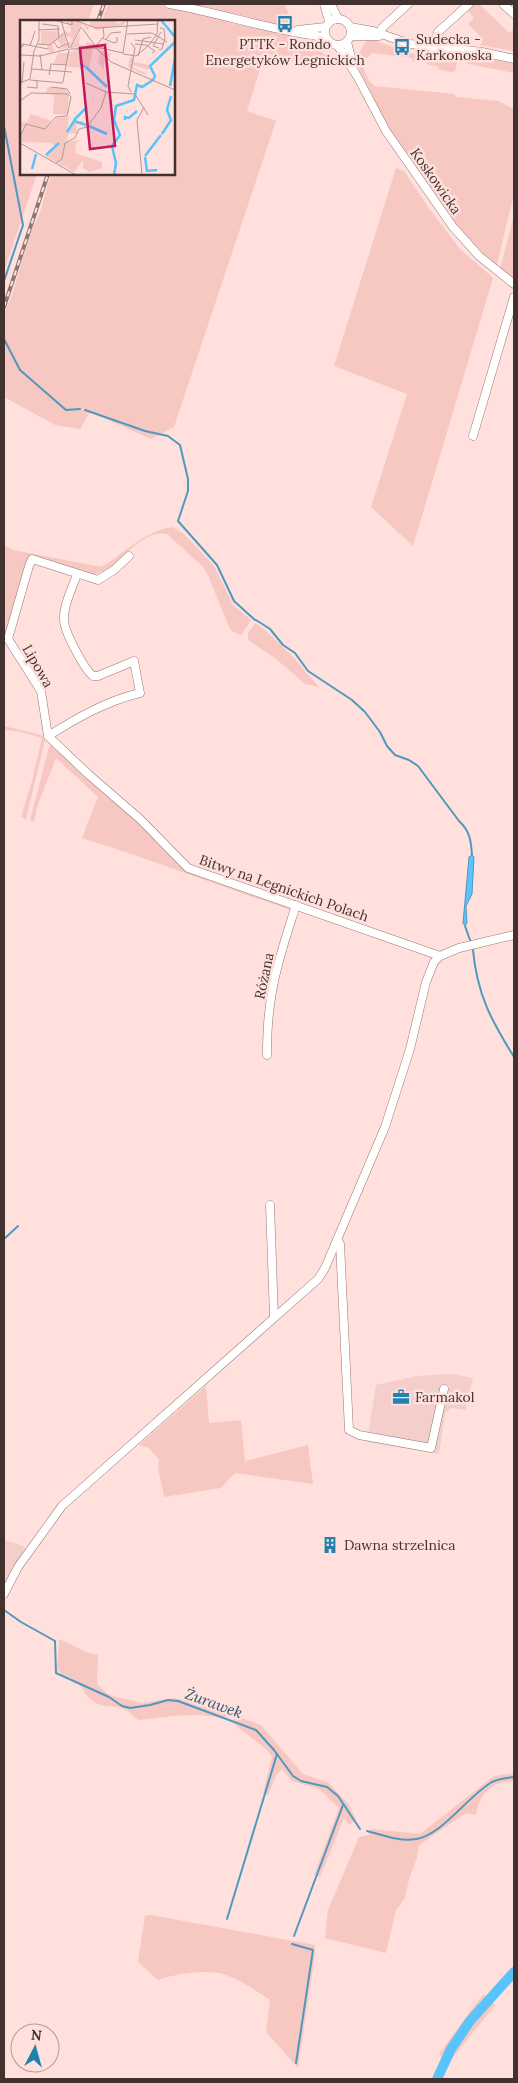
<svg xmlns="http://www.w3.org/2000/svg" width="518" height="2083" font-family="Lora,serif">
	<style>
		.built { fill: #f3cecb }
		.green { fill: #f7c7c2 }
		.water { fill: #58c4fb; stroke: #5198be }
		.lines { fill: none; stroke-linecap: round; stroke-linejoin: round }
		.stream { stroke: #5198be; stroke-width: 2 }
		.river { stroke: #58c4fb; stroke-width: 10 }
		.minor-casing { stroke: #997774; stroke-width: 9 }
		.minor { stroke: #fff; stroke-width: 8 }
		.rail-casing { stroke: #8d7774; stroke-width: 4 }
		.rail { stroke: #ffe0dc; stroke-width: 2; stroke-dasharray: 5.5; stroke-linecap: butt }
		.labels { text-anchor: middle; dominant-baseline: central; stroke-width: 5; stroke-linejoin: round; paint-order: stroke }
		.poi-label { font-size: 14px; fill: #413230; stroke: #ffe0dc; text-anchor: start }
		.street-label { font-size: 14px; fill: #413230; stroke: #ffe0dc }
		.water-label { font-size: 15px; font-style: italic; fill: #2d5970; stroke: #ffe0dc }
		.inset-river { fill: none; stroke: #58c4fb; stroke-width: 2.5 }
		.inset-road { fill: none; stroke: #b39a97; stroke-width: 1 }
		.view { fill: #c2185b; fill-opacity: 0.15; stroke: #c2185b; stroke-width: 2.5 }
		.inset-edge { fill: none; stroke: #413230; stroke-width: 2.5 }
	</style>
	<rect width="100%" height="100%" fill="#ffe0dc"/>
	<g class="built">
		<polygon points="453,1374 473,1378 466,1410 451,1408 445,1413 439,1454 367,1442 376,1385 417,1376"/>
		<polygon points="4,1540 23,1546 25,1548 4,1587"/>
	</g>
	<g class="green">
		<polygon points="4,4 94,4 88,21 21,21 21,174 37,174 4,272"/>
		<path d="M 108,4 L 284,4 L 295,27 L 294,41 C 311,46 324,53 339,62 L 329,66 L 308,59 L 301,63 L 265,53 L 247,111 L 276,121 L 174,427 L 151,439 L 90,412 L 80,429 L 55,425 L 4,397 L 4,313 L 12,295 L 30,235 L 40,212 L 51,174 L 174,174 L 174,21 L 102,21 Z"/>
		<polygon points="474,4 479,4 509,33 514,29 514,51 479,45 482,43 482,38 468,24 474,18 468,11"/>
		<polygon points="368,38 409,53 458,59 455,71 450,72 438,69 438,66 428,65 427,63 412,61 412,58 373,53 361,62 369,81 375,86 455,94 455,97 498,101 514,109 514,194 497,264 493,264 459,228 391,133 357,65 359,53"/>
		<polygon points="465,56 487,58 510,63 514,64 514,73 468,64 464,61"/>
		<polygon points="396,168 404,171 428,207 460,249 493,278 413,546 371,507 407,394 334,366"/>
		<polygon points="514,215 514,279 500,269"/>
		<path d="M 172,527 L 184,534 L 214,566 L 233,605 L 251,620 L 241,635 L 232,631 L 229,627 L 208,575 L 203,567 L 167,534 C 135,529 120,574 90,575 L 39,558 L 28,557 L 7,633 L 4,629 L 4,545 L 13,550 L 102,567 C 124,553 145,531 172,527 Z"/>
		<polygon points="255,623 265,630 291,655 319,687 305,684 276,659 248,640 248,633"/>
		<polygon points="4,726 41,735 45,740 26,819 21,817 32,781 42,738 17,731 4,730"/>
		<path d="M 52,743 C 95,784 141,822 181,866 L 188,871 L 292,907 L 291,910 C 221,887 153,860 82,838 L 98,797 L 56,758 L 37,807 L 34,822 L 30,820 L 49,747 Z"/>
		<path d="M 206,1386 L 209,1423 L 241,1420 L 245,1461 L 308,1445 L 313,1484 L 235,1473 L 221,1488 L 164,1497 C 163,1486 156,1469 159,1460 L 149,1448 L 139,1445 Z"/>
		<path d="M 59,1639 L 89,1653 L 98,1655 L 97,1684 L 109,1695 L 142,1703 L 174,1698 L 226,1712 L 225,1719 C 198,1711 168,1717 140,1720 C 133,1719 131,1712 124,1709 C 115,1705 107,1708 98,1704 C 87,1700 84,1689 77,1682 C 72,1676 62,1676 57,1670 Z"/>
		<polygon points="234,1715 261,1725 303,1774 329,1783 349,1805 356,1820 349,1825 344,1818 320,1877 314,1875 339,1808 319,1789 292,1781 282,1769 276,1776 268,1795 263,1793 272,1757 267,1750 233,1723"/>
		<path d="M 514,1773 L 514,1781 C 493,1782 479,1793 476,1815 L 466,1813 L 419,1845 L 417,1858 L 409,1879 L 405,1898 L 396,1910 L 386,1953 L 325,1938 L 328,1910 L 359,1837 L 369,1835 L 371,1829 L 374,1829 L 420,1834 L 494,1776 Z"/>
		<path d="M 151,1915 L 315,1945 L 314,1962 L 298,2068 L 266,2032 L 270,2000 C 255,1990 236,1977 219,1973 C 200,1970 175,1974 158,1980 L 138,1962 L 145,1916 Z"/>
		<polygon points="484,1994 495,2005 447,2065 439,2054 474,2006"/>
	</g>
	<polygon class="water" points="472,855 474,857 472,894 466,906 467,923 465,926 463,923 469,857"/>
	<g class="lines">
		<g class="stream">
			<polyline points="4,126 23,225 4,281"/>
			<polyline points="4,339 20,370 66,410 80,409"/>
			<polyline points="85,410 145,431 168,436 180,445 188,479 188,491 178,521 217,565 234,601 255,620"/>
			<path d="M 256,620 L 270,629 L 283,645 L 295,653 L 308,671 L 352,700 L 365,712 L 380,732 L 387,746 L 395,755 L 409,760 L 418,766 L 459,821 C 470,831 471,841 472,855"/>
			<polyline points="465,926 470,940"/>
			<path d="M 473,950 C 477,994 491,1020 514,1057"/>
			<polyline points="4,1239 18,1226"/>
			<polyline points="4,1610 21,1622 55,1641 56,1673 109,1697 122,1706 130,1708 150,1705 168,1700 178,1701 256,1730 274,1750 293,1776 301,1781 327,1787 338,1796 360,1829"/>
			<path d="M 367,1831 C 382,1835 401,1842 416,1839 C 441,1836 469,1795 492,1782 C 498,1779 507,1778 514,1777"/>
			<polyline points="227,1919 277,1754"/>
			<polyline points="294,1936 343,1805"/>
			<polyline points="292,1944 313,1950 296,2063"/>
		</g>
		<polyline class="river" points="437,2079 451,2049 470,2021 514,1972"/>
		<g class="minor-casing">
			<g id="minor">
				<path d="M 169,4 C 221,13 272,31 325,37"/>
				<polyline points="324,4 329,21"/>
				<polyline points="331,4 338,19"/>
				<polyline points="503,4 514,14"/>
				<circle cx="338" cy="32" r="13"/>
				<polyline points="350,27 373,31 410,44 482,52 514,59"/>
				<polyline points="382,28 408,4"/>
				<polyline points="298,30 325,27"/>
				<polyline points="351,36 379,36"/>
				<polyline points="347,42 353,65"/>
				<polyline points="338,46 357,76 386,131 453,227 479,256 514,284"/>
				<polyline points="433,48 438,32 469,4"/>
				<polyline points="473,436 514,297"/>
				<polyline points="48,736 88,774 140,819 188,868 440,956"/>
				<polyline points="48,736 41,691 8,639 29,566 32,559 98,580 114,570 129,556"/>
				<path d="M 48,736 C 77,718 106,701 140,693 L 134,661 L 98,676 L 93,676 C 84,669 64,631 64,620 C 63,605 73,587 77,574"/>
				<path d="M 267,1055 C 267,1034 268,1013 272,992 C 277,962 287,934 296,905"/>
				<polyline points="270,1205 274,1317"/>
				<polyline points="337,1239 340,1244 349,1430 359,1435 431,1448 444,1389"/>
				<polyline points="4,1594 18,1567 62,1506 318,1279 325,1268 385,1127 410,1049 426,982 434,962 440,956 459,948 514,935"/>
			</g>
		</g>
		<use href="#minor" class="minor"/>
		<g class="rail-casing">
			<g id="rail">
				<polyline points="98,21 104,4"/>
				<polyline points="4,307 48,174"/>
			</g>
		</g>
		<use href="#rail" class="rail"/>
	</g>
	<defs>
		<g id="bus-bare" transform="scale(1.35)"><path d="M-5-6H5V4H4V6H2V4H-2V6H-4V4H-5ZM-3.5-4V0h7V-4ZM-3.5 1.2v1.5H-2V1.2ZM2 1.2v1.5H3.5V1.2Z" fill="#2282ae" stroke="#ffe0dc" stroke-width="2.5" paint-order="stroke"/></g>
		<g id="office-bare" transform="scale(1.35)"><path d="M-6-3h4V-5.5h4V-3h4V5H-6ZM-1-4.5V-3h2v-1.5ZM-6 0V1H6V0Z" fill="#2282ae" stroke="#ffe0dc" stroke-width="2.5" paint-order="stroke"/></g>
		<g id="building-bare" transform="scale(1.35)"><path d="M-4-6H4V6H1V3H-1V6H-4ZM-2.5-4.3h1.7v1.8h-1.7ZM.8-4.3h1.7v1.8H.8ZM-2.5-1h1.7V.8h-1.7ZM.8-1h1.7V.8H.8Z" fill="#2282ae" stroke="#ffe0dc" stroke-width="2.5" paint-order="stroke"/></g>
	</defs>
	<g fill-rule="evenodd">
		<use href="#bus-bare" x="285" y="24"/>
		<use href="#bus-bare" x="402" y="47"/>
		<use href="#office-bare" x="401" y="1397"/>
		<use href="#building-bare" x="330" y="1545"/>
	</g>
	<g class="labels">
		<g class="poi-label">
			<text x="416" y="39">Sudecka -<tspan x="416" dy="16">Karkonoska</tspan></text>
			<text x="285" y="44" text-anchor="middle">PTTK - Rondo<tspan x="285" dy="16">Energetyków Legnickich</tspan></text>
			<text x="415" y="1397">Farmakol</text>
			<text x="344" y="1545">Dawna strzelnica</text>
		</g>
		<g class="street-label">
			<text transform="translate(436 181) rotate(55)">Koskowicka</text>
			<text transform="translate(38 666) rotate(60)">Lipowa</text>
			<text transform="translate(284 888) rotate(19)">Bitwy na Legnickich Polach</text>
			<text transform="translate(264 976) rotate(-78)">Różana</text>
		</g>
		<g class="water-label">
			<text transform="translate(214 1703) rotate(20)">Żurawek</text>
		</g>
	</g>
	<g transform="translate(20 20)">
		<rect width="155" height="155" fill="#ffe0dc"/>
		<path d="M 47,0 L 54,0 L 69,7 L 68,11 L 62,4 L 49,27 L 38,30 L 51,22 L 52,18 L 45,15 L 46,24 L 42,27 L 37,20 L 32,24 L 35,31 L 30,33 L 27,27 L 29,25 L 21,25 L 21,11 L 38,11 L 39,18 L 44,10 L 50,13 L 51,9 L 45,7 L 52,7 L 47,4 ZM 71,0 L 96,0 L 97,4 L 108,0 L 103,5 L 76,10 L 70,6 ZM 60,14 L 59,24 L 65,26 L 62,27 L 65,27 L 67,22 L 83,27 L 87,27 L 87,23 L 80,20 L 89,23 L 87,28 L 78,30 L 91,33 L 89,40 L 85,39 L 83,52 L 81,45 L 78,44 L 80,34 L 77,28 L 73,29 L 69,48 L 49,47 L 47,45 L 51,36 L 46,45 L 34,43 L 38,33 L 48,33 L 62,27 L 50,28 ZM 110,37 L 114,38 L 114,42 L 129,45 L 129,50 L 113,45 L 113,48 L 126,53 L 125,55 L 108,47 ZM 28,67 L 44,68 L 49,75 L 47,95 L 33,94 L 34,75 L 25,73 ZM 11,94 L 32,101 L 27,109 L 37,98 L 49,97 L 47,112 L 54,101 L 63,101 L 64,105 L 56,104 L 57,114 L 49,113 L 46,122 L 60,120 L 56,123 L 55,133 L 82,142 L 82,148 L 70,152 L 63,148 L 63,140 L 54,152 L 25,136 L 37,127 L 31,123 L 40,123 L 0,122 L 3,108 L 0,103 L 6,103 L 0,102 L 7,102 Z" fill="#f7c7c2"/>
		<path class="inset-river" d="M 141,0 L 155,17M 60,31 L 61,44 L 65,47M 66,47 L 87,67M 150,66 L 155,39M 54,100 L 67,87M 105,100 L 105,97 L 109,98 L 117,91M 69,106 L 87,114M 47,112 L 54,101 L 66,105M 142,114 L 151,100 L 147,90 L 151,76M 26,135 L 39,123M 125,136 L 141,115M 125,137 L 127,151 L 137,150M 12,149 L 16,134M 94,155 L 96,143 L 92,126 L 100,115 L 94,100 L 96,86 L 114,80 L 117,65 L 122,67 L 133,60 L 135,56 L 130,46 L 155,22"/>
		<path class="inset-road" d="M 34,0 L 52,5 L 52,0 L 46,0M 41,0 L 49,28M 54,0 L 76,8 L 138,4M 22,4 L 38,6 L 39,18M 62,8 L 76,27 L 103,33M 19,10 L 40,9M 107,14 L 132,13 L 147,22M 82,18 L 94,23 L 97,22 L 97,17M 86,19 L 91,13 L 101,12M 115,20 L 144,24M 34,22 L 38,28 L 49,23M 111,23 L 115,28 L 108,66 L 111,72M 18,24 L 30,25 L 43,14M 115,24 L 126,25 L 135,31 L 132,33M 4,25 L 0,28 L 3,24 L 28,29M 10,26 L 15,11M 76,26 L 84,16 L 83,8M 50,28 L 61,7M 76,28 L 91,42 L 155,70M 139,28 L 133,26 L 141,12M 50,29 L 77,28M 139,30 L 142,29 L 145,18 L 144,9 L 140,8M 103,33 L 108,0M 20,34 L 22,50M 103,34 L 116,36 L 129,25 L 137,14 L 138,0M 1,35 L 20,36 L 48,29M 118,36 L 123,19 L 131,17M 12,49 L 52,52M 29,55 L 31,44 L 47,45M 10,60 L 43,63M 43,62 L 49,29M 0,63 L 10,59 L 14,31 L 19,20 L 19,0M 2,63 L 4,42M 66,63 L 86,72M 7,67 L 17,68 L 17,61M 31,67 L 47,69 L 50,74M 0,81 L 11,73 L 48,74 L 51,77 L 47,96 L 36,97 L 25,109 L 6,104 L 0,117M 0,123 L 56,155M 36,143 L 42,139 L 45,123 L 55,118 L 59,109 L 67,107 L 81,88 L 86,72 L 115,74 L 128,95M 122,155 L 117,100 L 124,87"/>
		<path class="view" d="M 85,25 L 95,126 L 70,129 L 60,28 Z"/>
		<rect width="155" height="155" class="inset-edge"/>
	</g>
	<rect width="518" height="2083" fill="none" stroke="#413230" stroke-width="10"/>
	<g transform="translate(35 2048) rotate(6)"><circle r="24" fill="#ffe0dc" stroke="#b39a97"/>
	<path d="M0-4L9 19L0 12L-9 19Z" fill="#2282ae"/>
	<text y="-8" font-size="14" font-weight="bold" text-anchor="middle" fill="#413230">N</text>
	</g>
</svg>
